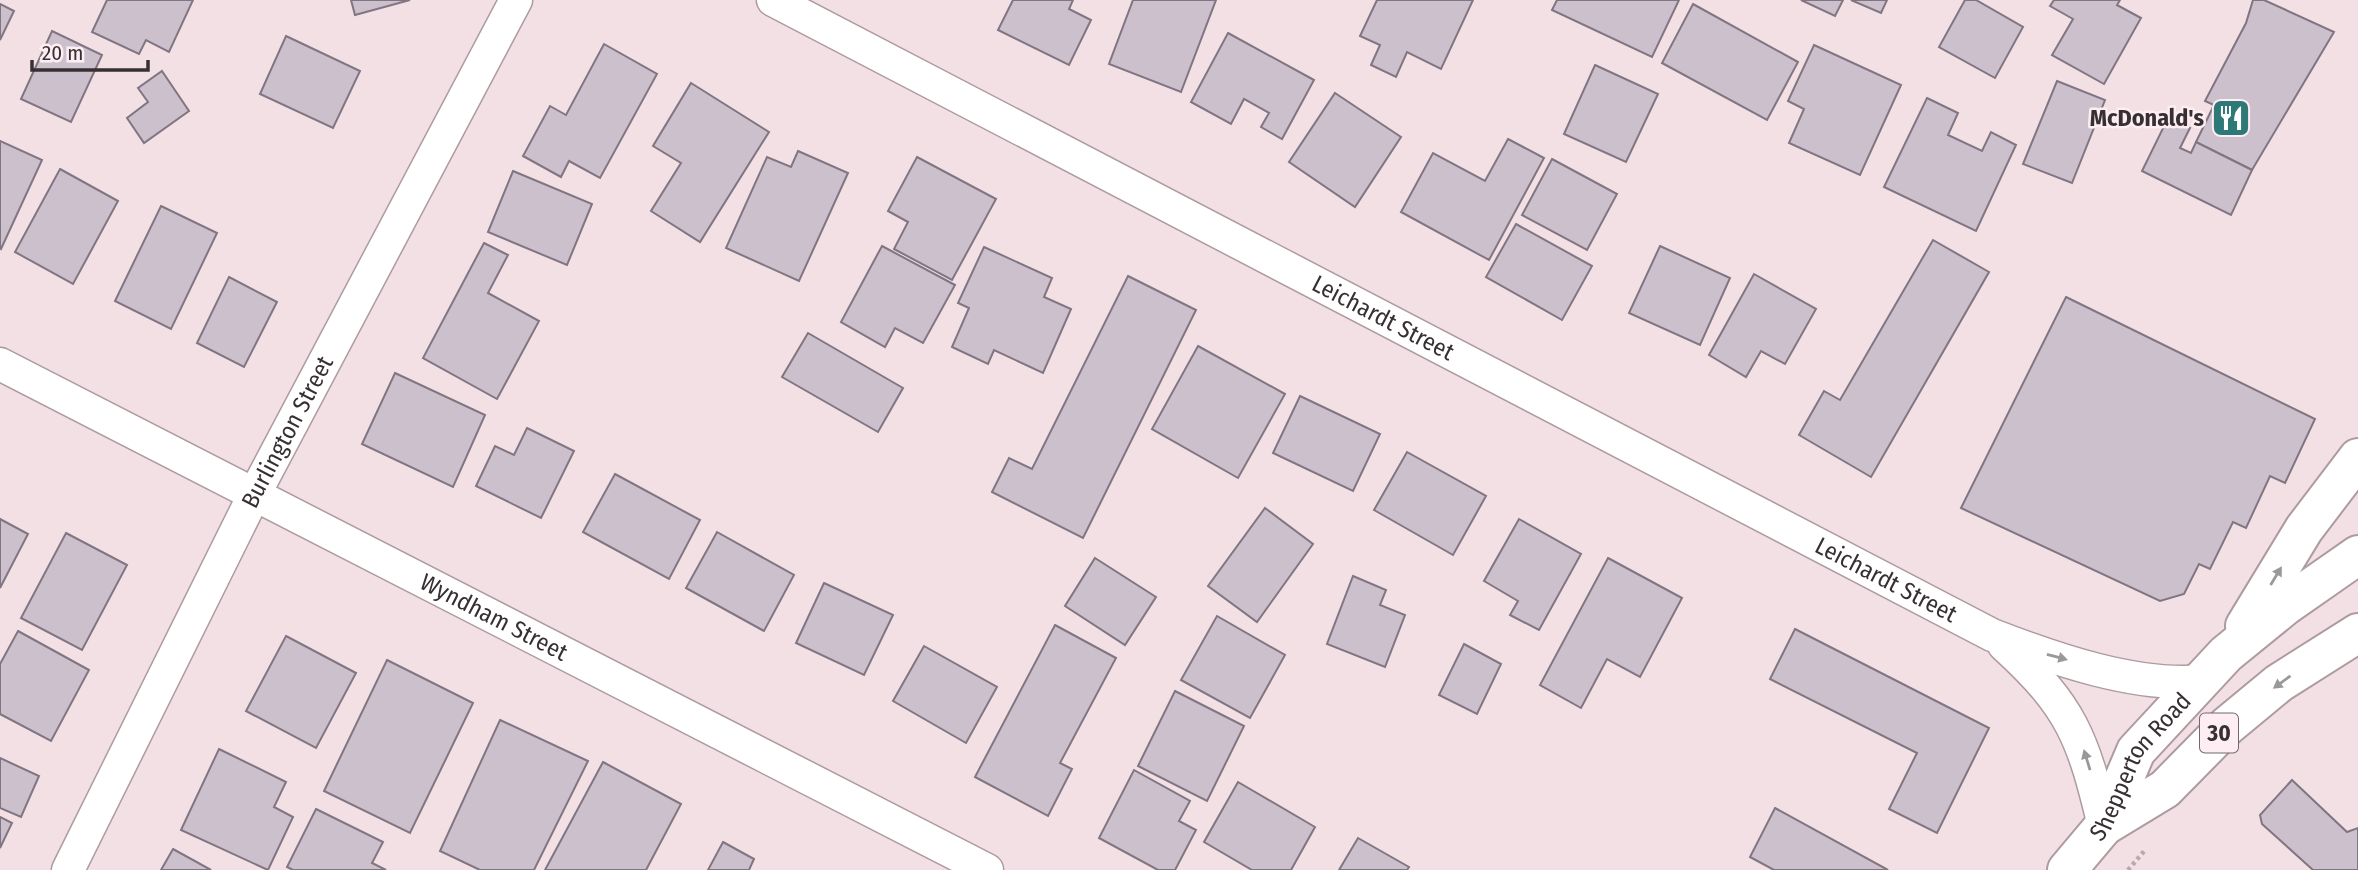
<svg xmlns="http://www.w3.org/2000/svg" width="2358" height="870" font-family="'Fira Sans Condensed',sans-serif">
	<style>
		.building { fill: #ccc0cd; stroke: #807581; stroke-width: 2 }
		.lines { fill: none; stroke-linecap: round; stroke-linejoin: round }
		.minor-casing { stroke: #ad9ba0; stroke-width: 35 }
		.trunk-casing { stroke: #ad9ba0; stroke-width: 42 }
		.path { stroke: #b9a9ae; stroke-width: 4.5; stroke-dasharray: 3.5 3.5; stroke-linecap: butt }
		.minor { stroke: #fff; stroke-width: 32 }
		.trunk { stroke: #fff; stroke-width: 38 }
		.oneway { fill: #9b9898 }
		.labels { text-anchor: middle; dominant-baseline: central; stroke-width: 5; stroke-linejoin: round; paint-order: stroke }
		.shield { fill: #feeef3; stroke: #73696c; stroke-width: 2 }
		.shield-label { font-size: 23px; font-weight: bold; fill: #373032 }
		.poi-label { font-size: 24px; font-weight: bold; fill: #373032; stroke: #feeef3; text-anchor: end }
		.street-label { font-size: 24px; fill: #373032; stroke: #feeef3 }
	</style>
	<rect width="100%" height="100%" fill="#f3e0e5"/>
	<g class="building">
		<polygon points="107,0 193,0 169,52 146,40 139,54 92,32"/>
		<polygon points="351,0 410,0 355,15"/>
		<polygon points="1013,0 1073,0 1069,9 1091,20 1069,65 998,30"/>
		<polygon points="1133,0 1216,0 1181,92 1109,64"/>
		<polygon points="1377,0 1473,0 1441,69 1407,52 1396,77 1371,65 1380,45 1360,36"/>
		<polygon points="1557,0 1679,0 1652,57 1552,10"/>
		<polygon points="1801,0 1843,0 1835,16"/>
		<polygon points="1851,0 1887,0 1881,13"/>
		<polygon points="1965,0 1976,0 2023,27 1995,78 1939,47"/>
		<polygon points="2054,0 2120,0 2117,5 2141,18 2104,84 2052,55 2073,19 2050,6"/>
		<polygon points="2253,0 2264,0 2334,32 2252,170 2196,142 2214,105 2205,101 2246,23"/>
		<polygon points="0,4 14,11 0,40"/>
		<polygon points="1693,4 1798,62 1767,120 1662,63"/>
		<polygon points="52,31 102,55 71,122 21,99"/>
		<polygon points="1228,33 1314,80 1282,139 1261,127 1269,113 1244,99 1231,124 1191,102"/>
		<polygon points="286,36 360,71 333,128 260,94"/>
		<polygon points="604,44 657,74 600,178 569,161 561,177 523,156 550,106 566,115"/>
		<polygon points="1814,45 1901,85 1860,175 1789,143 1804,109 1788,101"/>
		<polygon points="1595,65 1658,94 1626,162 1564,134"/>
		<polygon points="162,71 189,111 144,143 127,118 148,102 138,88"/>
		<polygon points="2057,81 2105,100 2072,183 2023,164"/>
		<polygon points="691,83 769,132 700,242 651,211 681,163 653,146"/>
		<polygon points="1335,93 1401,137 1355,207 1289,162"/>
		<polygon points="1927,98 1958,113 1948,135 1982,151 1991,132 2016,145 1976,231 1884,187"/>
		<polygon points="2168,118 2190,128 2180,148 2191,153 2196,142 2252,170 2231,215 2142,171"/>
		<polygon points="1508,139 1544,158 1489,260 1401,212 1433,153 1485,181"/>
		<polygon points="0,141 42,160 1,249 0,248"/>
		<polygon points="798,151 848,173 799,281 726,248 767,157 791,167"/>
		<polygon points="917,157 996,199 952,280 894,249 908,222 888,211"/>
		<polygon points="1552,159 1617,194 1587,250 1522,215"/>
		<polygon points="60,169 118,201 73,284 15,252"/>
		<polygon points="513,171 592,204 567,265 488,232"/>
		<polygon points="161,206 217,233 171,329 115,301"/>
		<polygon points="1516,224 1592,266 1562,320 1486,277"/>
		<polygon points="1933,240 1989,272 1871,477 1799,435 1824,391 1840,400"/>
		<polygon points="484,243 508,255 488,293 539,321 497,399 423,358"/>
		<polygon points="882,246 955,285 923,343 895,328 885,347 841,322"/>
		<polygon points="1660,246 1730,278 1700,345 1629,313"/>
		<polygon points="984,247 1052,278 1044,297 1071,309 1043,373 994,350 988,364 952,347 969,308 958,303"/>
		<polygon points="1754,274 1816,309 1785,364 1761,351 1746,377 1709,355"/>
		<polygon points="1128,276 1196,310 1083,538 992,492 1009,458 1032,469"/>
		<polygon points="229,277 277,302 244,367 197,343"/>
		<polygon points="2066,297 2315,419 2285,483 2270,476 2246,528 2233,522 2210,569 2199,564 2184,594 2160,601 1961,508"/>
		<polygon points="808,333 903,388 878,432 782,377"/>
		<polygon points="1198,346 1285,394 1238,478 1152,429"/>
		<polygon points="395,373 485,415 453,487 362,444"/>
		<polygon points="1300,396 1380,434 1353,491 1273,453"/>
		<polygon points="527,428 574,451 541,518 476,486 495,446 514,455"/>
		<polygon points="1407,452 1486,496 1453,555 1374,510"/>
		<polygon points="615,474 700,520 669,579 583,532"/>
		<polygon points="1265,508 1313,544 1257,622 1208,586"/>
		<polygon points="0,519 28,534 0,588"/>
		<polygon points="1519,519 1581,554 1539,630 1510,615 1518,601 1484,581"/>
		<polygon points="717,532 794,575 764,631 686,588"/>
		<polygon points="66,533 127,565 82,650 21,618"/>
		<polygon points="1095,558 1156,597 1125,645 1065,606"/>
		<polygon points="1608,558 1682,598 1640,677 1607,659 1581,708 1540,685"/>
		<polygon points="1353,576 1386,590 1380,605 1405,615 1385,667 1327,644"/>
		<polygon points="824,583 893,615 864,675 796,643"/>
		<polygon points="1217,616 1285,655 1250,718 1181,680"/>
		<polygon points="1055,625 1116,658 1060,763 1072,769 1048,816 975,777"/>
		<polygon points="1795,629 1989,728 1937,833 1889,809 1917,753 1770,679"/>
		<polygon points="18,631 89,670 51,741 0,714 0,664"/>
		<polygon points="286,636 356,673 316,748 246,711"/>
		<polygon points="1464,644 1501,664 1477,714 1439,695"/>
		<polygon points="924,646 997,687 966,743 893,701"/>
		<polygon points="387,660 473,703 410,833 324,791"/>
		<polygon points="1175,691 1244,726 1207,801 1138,766"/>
		<polygon points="500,720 588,761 534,870 480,870 440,851"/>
		<polygon points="219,749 286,782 274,807 293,817 268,870 181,830"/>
		<polygon points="0,758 39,776 21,817 0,808"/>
		<polygon points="603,762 681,804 646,870 545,870"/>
		<polygon points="1134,770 1190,801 1179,821 1196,830 1175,870 1158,870 1099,838"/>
		<polygon points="2292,780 2347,832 2358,828 2358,870 2313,870 2262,824 2260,815"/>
		<polygon points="1238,782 1315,827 1291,870 1252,870 1204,842"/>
		<polygon points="1775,808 1888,870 1774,870 1750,857"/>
		<polygon points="316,809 383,842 372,863 386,870 293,870 287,867"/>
		<polygon points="0,817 12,823 0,848"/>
		<polygon points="1358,838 1409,867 1407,870 1339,870"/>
		<polygon points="723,842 754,859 749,870 708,870"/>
		<polygon points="173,849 211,870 161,870"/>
	</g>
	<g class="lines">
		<g class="minor-casing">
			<g id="minor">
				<path id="s1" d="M 773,0 L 1992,635 C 2054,659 2137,688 2204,681"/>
				<path id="s2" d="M 0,364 L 987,870"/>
				<path d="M 2004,645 C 2072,707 2083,738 2104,826"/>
				<path id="s3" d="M 68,870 L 254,495 L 516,0"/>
			</g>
		</g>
		<g class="trunk-casing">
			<g id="trunk">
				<polyline points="2245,626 2304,529 2358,458"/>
				<polyline points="2104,826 2165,789 2227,726 2279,683 2358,633"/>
				<path id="s4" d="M 2067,870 L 2104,826 L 2136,751 L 2226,654 L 2285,606 L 2358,555"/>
			</g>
		</g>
		<polyline class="path" points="2128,870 2146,849"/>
		<use href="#minor" class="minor"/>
		<use href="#trunk" class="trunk"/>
	</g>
	<defs><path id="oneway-solid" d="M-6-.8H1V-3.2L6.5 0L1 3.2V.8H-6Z" transform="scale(1.75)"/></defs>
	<g class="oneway">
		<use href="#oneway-solid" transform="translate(2276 576) rotate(-59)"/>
		<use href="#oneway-solid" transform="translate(2057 657) rotate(15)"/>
		<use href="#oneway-solid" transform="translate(2282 682) rotate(144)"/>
		<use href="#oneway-solid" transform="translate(2087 760) rotate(-107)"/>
	</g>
	<defs>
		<g id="restaurant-square" transform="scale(2.0125)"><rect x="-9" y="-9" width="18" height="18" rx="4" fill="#2e7878" stroke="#feeef3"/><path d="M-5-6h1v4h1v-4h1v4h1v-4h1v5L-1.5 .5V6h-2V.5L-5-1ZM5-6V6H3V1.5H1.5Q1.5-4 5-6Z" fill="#fff"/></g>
	</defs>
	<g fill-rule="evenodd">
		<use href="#restaurant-square" x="2231" y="118"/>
	</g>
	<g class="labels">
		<rect class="shield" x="2200" y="713.5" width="38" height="39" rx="5"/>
		<g class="shield-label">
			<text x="2219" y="733">30</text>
		</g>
		<g class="poi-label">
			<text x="2204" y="118">McDonald's</text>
		</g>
		<g class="street-label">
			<text stroke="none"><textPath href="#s1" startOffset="688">Leichardt Street</textPath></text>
			<text stroke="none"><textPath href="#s3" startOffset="490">Burlington Street</textPath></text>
			<text stroke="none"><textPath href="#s1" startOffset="1255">Leichardt Street</textPath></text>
			<text stroke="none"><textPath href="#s2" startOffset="555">Wyndham Street</textPath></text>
			<text stroke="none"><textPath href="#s4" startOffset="128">Shepperton Road</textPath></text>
		</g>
	</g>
	<path d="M32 60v10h116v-10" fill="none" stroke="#373032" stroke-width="3.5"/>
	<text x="42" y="60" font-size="21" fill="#373032" stroke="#feeef3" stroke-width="5" paint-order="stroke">20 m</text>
</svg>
